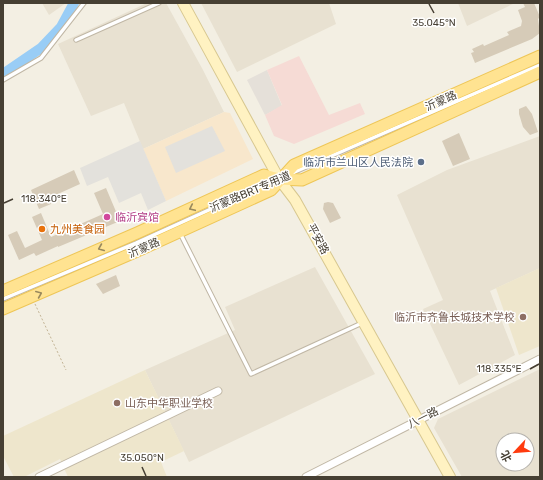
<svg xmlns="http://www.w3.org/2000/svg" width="543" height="480" font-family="Rubik,'Noto Sans SC',sans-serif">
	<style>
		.residential { fill: #e8e1d1; fill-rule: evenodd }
		.commercial { fill: #f8e7cc }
		.industrial { fill: #e5e0d9 }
		.education { fill: #eee6cc }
		.medical { fill: #f6dbd5 }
		.parking { fill: #e3e1dc }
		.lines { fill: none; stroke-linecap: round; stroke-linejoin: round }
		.river { stroke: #99cdf6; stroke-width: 10 }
		.building { fill: #d6cbb8 }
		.service-casing { stroke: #c0b7a5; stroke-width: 5.5 }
		.minor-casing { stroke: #c0b7a5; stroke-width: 9 }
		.secondary-casing { stroke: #d7c78f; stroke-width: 12 }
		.primary-casing { stroke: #eec657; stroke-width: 13 }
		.path { stroke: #c3b495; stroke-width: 1; stroke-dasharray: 2 2; stroke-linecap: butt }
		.service { stroke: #fff; stroke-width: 3.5 }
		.minor { stroke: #fff; stroke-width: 7 }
		.secondary { stroke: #fff2c2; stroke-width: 10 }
		.primary { stroke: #ffe391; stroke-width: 11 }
		.oneway { stroke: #99895d }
		.ticks { fill: none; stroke: #463f33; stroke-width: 1.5 }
		.service-dot { fill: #5c6f8a; stroke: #fff; stroke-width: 1.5 }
		.hotel-dot { fill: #d1479c; stroke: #fff; stroke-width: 1.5 }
		.food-dot { fill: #e8710a; stroke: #fff; stroke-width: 1.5 }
		.education-dot { fill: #8d6e63; stroke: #fff; stroke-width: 1.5 }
		.labels { text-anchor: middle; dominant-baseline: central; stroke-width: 3; stroke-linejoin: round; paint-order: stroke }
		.street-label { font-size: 11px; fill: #463f33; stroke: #fff }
		.service-label { font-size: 11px; fill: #4e5e75; stroke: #fff; text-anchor: end }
		.hotel-label { font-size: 11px; fill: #b23c85; stroke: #fff; text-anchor: start }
		.food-label { font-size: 11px; fill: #c56008; stroke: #fff; text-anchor: start }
		.education-label { font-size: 11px; fill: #785e54; stroke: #fff; text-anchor: end }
		.ticks-label { font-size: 10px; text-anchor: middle; fill: #463f33; stroke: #fff; stroke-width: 3; stroke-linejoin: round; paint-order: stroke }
	</style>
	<rect width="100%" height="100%" fill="#f3efe3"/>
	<g class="residential">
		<polygon points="42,3 66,3 49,15"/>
		<polygon points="147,3 166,3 203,70 224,112 143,149 124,103 91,116 58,44"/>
		<polygon points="201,3 329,3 336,24 237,72"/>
		<polygon points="458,3 515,3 467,26"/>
		<polygon points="540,136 540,268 490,291 515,355 459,385 423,309 443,300 397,195 447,170"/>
		<polygon points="315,267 375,374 189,462 145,370 235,330 225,307"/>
		<path d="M 540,369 L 540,477 L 462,477 L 434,428 L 438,419 ZM 503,440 L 527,440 L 527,464 L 503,464 Z"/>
	</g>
	<polygon class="commercial" points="224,112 230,113 253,159 166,201 143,149"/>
	<polygon class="industrial" points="267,70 282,106 265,115 247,80"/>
	<g class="education">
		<polygon points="540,268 540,346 519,355 496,288"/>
		<polygon points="145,370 184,451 161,462 167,477 68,477 60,459 24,477 14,477 3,456 3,436"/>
	</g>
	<polygon class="medical" points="299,56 329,115 360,103 365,114 294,144 274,136 265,115 282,105 267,70"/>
	<g class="parking">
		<polygon points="212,126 225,151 176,173 165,147"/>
		<polygon points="140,141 166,201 148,210 141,193 119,203 108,177 87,186 80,168"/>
	</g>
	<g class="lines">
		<polyline class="river" points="3,74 41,48 61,27 74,3"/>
	</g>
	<g class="building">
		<polygon points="523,3 534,3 540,17 538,19 540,33 532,39 475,63 471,53 474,52 472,49 483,44 484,46 509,35 507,32 521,26 522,21 518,10 525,7"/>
		<polygon points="526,106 532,114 538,132 530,135 523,127 519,114 519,109"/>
		<polygon points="459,133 470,159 453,166 442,141"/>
		<polygon points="74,170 80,184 49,198 51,204 39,209 31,190"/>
		<polygon points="106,188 120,221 58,247 58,246 36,256 34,253 19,260 8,235 17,231 25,248 42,240 32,217 41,213 51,237 103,214 94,193"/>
		<polygon points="328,202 333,203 341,218 330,223 323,209 324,203"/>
		<polygon points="116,275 120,286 103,294 96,284"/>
	</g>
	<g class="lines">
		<g class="service-casing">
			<g id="service">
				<polyline points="76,40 159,3"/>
				<polyline points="3,80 41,58 84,3"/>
				<polyline points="290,174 540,65"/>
				<polyline points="180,233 251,374 362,323"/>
				<polyline points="3,299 136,243 273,181"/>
			</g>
		</g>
		<g class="minor-casing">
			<g id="minor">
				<polyline points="39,477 218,391"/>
				<polyline points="306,477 540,359"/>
			</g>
		</g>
		<g class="secondary-casing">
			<polyline id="secondary" points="183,3 279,179 295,200 450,477"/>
		</g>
		<g class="primary-casing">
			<g id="primary">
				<polyline points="3,291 137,233 264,175 279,179 302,180 540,72"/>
				<polyline points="3,309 135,252 271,190 294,165 540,56"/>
			</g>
		</g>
		<polyline class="path" points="35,304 66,370"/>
		<use href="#service" class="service"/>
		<use href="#minor" class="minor"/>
		<use href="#secondary" class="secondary"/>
		<use href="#primary" class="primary"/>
	</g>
	<defs><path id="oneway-chevron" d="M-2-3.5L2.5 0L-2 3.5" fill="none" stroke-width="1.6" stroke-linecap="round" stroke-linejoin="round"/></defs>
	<g class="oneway">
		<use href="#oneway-chevron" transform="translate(192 208) rotate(155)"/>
		<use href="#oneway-chevron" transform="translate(101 248) rotate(157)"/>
		<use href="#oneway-chevron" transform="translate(39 294) rotate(-23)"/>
	</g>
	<path class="ticks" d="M 429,4 L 434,13M 4,203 L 13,199M 530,369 L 539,364M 142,467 L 146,476"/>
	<circle class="service-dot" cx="421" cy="162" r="4"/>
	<circle class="hotel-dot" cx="107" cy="217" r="4"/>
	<circle class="food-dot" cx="42" cy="229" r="4"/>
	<g class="education-dot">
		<circle cx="523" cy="317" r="4"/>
		<circle cx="117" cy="403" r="4"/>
	</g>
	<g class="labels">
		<g class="street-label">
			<text transform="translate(441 101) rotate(-24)">沂蒙路</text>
			<text transform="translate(250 192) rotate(-23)">沂蒙路BRT专用道</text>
			<text transform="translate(318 239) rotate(61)">平安路</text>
			<text transform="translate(144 248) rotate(-24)">沂蒙路</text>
			<text transform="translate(423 418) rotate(-27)">八一路</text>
		</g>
		<g class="service-label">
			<text x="413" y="162">临沂市兰山区人民法院</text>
		</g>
		<g class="hotel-label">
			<text x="115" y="217">临沂宾馆</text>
		</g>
		<g class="food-label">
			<text x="50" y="229">九州美食园</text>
		</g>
		<g class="education-label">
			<text x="515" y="317">临沂市齐鲁长城技术学校</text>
			<text x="125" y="403" text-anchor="start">山东中华职业学校</text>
		</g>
	</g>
	<g class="ticks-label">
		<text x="434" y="26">35.045°N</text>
		<text x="44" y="202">118.340°E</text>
		<text x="499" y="372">118.335°E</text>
		<text x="142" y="461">35.050°N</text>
	</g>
	<rect width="543" height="480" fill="none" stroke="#463f33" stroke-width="8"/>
	<g transform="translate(515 452) rotate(244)"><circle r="19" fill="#ffffff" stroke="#b5b2ad"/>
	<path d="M0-3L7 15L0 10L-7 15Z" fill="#ff3b0f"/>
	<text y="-6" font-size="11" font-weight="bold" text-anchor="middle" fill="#463f33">北</text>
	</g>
</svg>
